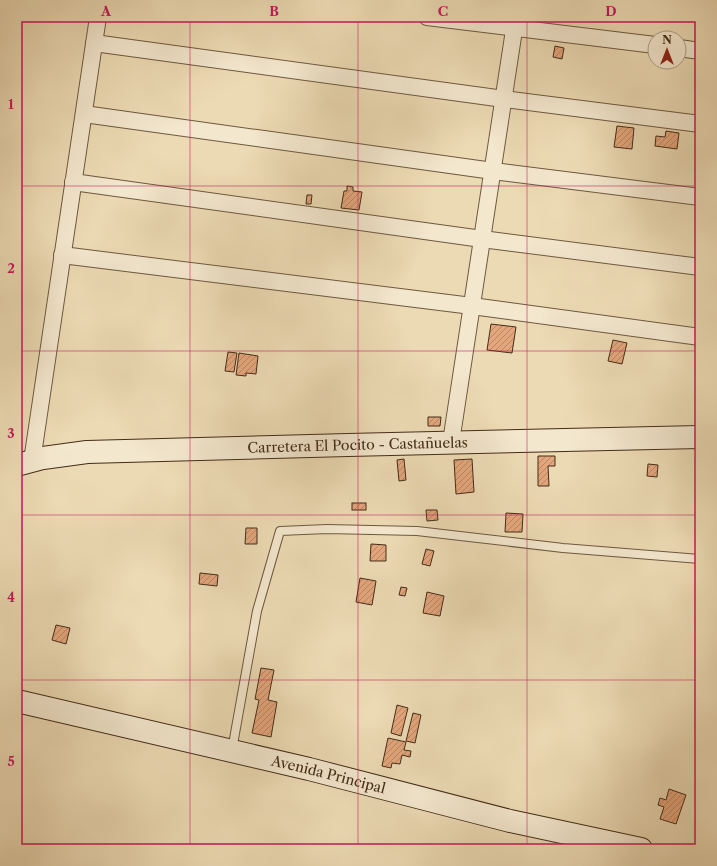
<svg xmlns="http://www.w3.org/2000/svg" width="717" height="866" font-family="'Libre Caslon Text',serif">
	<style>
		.building { fill: url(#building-hatch); stroke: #442c18 }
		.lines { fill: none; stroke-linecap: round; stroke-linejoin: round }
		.service-casing { stroke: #6e583f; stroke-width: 10 }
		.minor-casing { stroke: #6e583f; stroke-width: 18 }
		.secondary-casing { stroke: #442c18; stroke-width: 24 }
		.service { stroke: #f3e7ce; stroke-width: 8 }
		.minor { stroke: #f3e7ce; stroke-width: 16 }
		.secondary { stroke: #f3e7ce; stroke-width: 22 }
		.grid { fill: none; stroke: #c2185b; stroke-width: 1; stroke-opacity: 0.55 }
		.labels { text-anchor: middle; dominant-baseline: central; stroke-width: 4; stroke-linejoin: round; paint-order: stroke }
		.street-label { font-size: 14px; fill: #442c18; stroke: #f3e7ce }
		.neatline { fill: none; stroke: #c2185b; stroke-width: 1.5 }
		.grid-label { font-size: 13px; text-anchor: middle; font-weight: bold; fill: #c2185b }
	</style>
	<defs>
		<pattern id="building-hatch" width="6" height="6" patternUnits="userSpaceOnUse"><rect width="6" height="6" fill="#e4a67c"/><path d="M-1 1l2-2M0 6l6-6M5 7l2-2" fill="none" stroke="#ba8765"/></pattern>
	</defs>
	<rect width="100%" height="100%" fill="#ecdab4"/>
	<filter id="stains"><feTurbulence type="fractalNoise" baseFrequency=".005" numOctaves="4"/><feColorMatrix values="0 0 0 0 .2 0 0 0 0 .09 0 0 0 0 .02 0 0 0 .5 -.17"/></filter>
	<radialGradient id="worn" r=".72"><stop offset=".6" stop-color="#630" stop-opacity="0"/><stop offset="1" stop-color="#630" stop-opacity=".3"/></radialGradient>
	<g class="building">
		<polygon points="555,46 564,48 562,59 553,57"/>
		<polygon points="617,126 634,128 632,149 614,147"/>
		<polygon points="666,131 679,133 677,149 655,146 656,136 665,137"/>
		<polygon points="347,186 353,187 353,191 362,192 359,210 341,208 344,191 347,191"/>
		<polygon points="307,195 312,195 311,204 306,204"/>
		<polygon points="491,324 516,327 512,353 487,350"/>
		<polygon points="613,340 627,343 622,364 608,361"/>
		<polygon points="228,352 237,353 234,372 225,371"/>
		<polygon points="239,353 258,356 256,374 246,373 246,376 236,375"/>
		<polygon points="428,417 441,417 440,426 428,426"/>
		<polygon points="538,456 555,456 555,466 548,466 549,486 538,486"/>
		<polygon points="404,459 406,480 399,481 397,460"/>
		<polygon points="472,459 474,492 456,494 454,460"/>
		<polygon points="648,464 658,465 657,477 647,476"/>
		<rect x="352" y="503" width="14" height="7"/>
		<polygon points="426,510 437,510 438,520 427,521"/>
		<polygon points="506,513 523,514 522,532 505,532"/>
		<polygon points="246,528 257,528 257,544 245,544"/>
		<polygon points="371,544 386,545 386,561 370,561"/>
		<polygon points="426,549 434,551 430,566 422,564"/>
		<polygon points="200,573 218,575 217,586 199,584"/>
		<polygon points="360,578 376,581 372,605 356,602"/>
		<polygon points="401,587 407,588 405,596 399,595"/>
		<polygon points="427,592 444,596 440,616 423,613"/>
		<polygon points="56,625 70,628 66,644 52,640"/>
		<polygon points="261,668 274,670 268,700 277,702 271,737 252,733 259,700 255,699"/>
		<polygon points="397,705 408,708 401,736 391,733"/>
		<polygon points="413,713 421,715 415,743 406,741"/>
		<polygon points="388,738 406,742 404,750 411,751 410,757 402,755 400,764 392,763 391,768 382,766"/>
		<polygon points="669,789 686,795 676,824 660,819 664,807 658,805 660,798 666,800"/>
	</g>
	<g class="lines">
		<g class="service-casing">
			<polyline id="service" points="232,750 257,611 280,531 327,529 417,531 563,548 700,559"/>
		</g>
		<g class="minor-casing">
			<g id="minor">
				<polyline points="427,17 655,45"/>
				<polyline points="94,43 504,99 700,124"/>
				<polyline points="679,48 700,51"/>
				<polyline points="84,114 493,171 700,197"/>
				<polyline points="73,182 482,239 700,267"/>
				<polyline points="62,255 472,306 700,337"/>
				<polyline points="451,442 516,17"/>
				<polyline points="32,461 98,17"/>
			</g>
		</g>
		<g class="secondary-casing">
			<g id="secondary">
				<path id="s1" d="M 17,465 L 43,458 L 87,452 L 348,445 L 700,437"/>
				<path id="s2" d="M 17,701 L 309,769 L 510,821 L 641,849"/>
			</g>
		</g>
		<use href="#service" class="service"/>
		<use href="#minor" class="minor"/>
		<use href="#secondary" class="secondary"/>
	</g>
	<path class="grid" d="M 190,17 L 190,849M 358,17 L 358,849M 527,17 L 527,849M 17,186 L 700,186M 17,351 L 700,351M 17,515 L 700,515M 17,680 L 700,680"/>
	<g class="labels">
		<g class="street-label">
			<text stroke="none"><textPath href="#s1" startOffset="342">Carretera El Pocito - Castañuelas</textPath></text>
			<text stroke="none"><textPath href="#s2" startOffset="320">Avenida Principal</textPath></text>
		</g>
	</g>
	<rect width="717" height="866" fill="none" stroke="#ecdab4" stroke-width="44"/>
	<g transform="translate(667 50)"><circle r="19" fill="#f3e7ce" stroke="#ad9c85"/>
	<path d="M0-3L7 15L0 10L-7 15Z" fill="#8f2418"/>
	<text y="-6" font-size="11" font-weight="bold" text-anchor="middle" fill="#442c18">N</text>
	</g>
	<rect x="22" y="22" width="673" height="822" class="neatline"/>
	<g class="grid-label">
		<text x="106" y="16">A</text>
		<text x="274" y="16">B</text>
		<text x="443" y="16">C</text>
		<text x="611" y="16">D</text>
		<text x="11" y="109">1</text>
		<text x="11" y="273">2</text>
		<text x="11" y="438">3</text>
		<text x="11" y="602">4</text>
		<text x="11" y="766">5</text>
	</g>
	<rect width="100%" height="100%" filter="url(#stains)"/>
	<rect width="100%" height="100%" fill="url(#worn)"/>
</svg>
